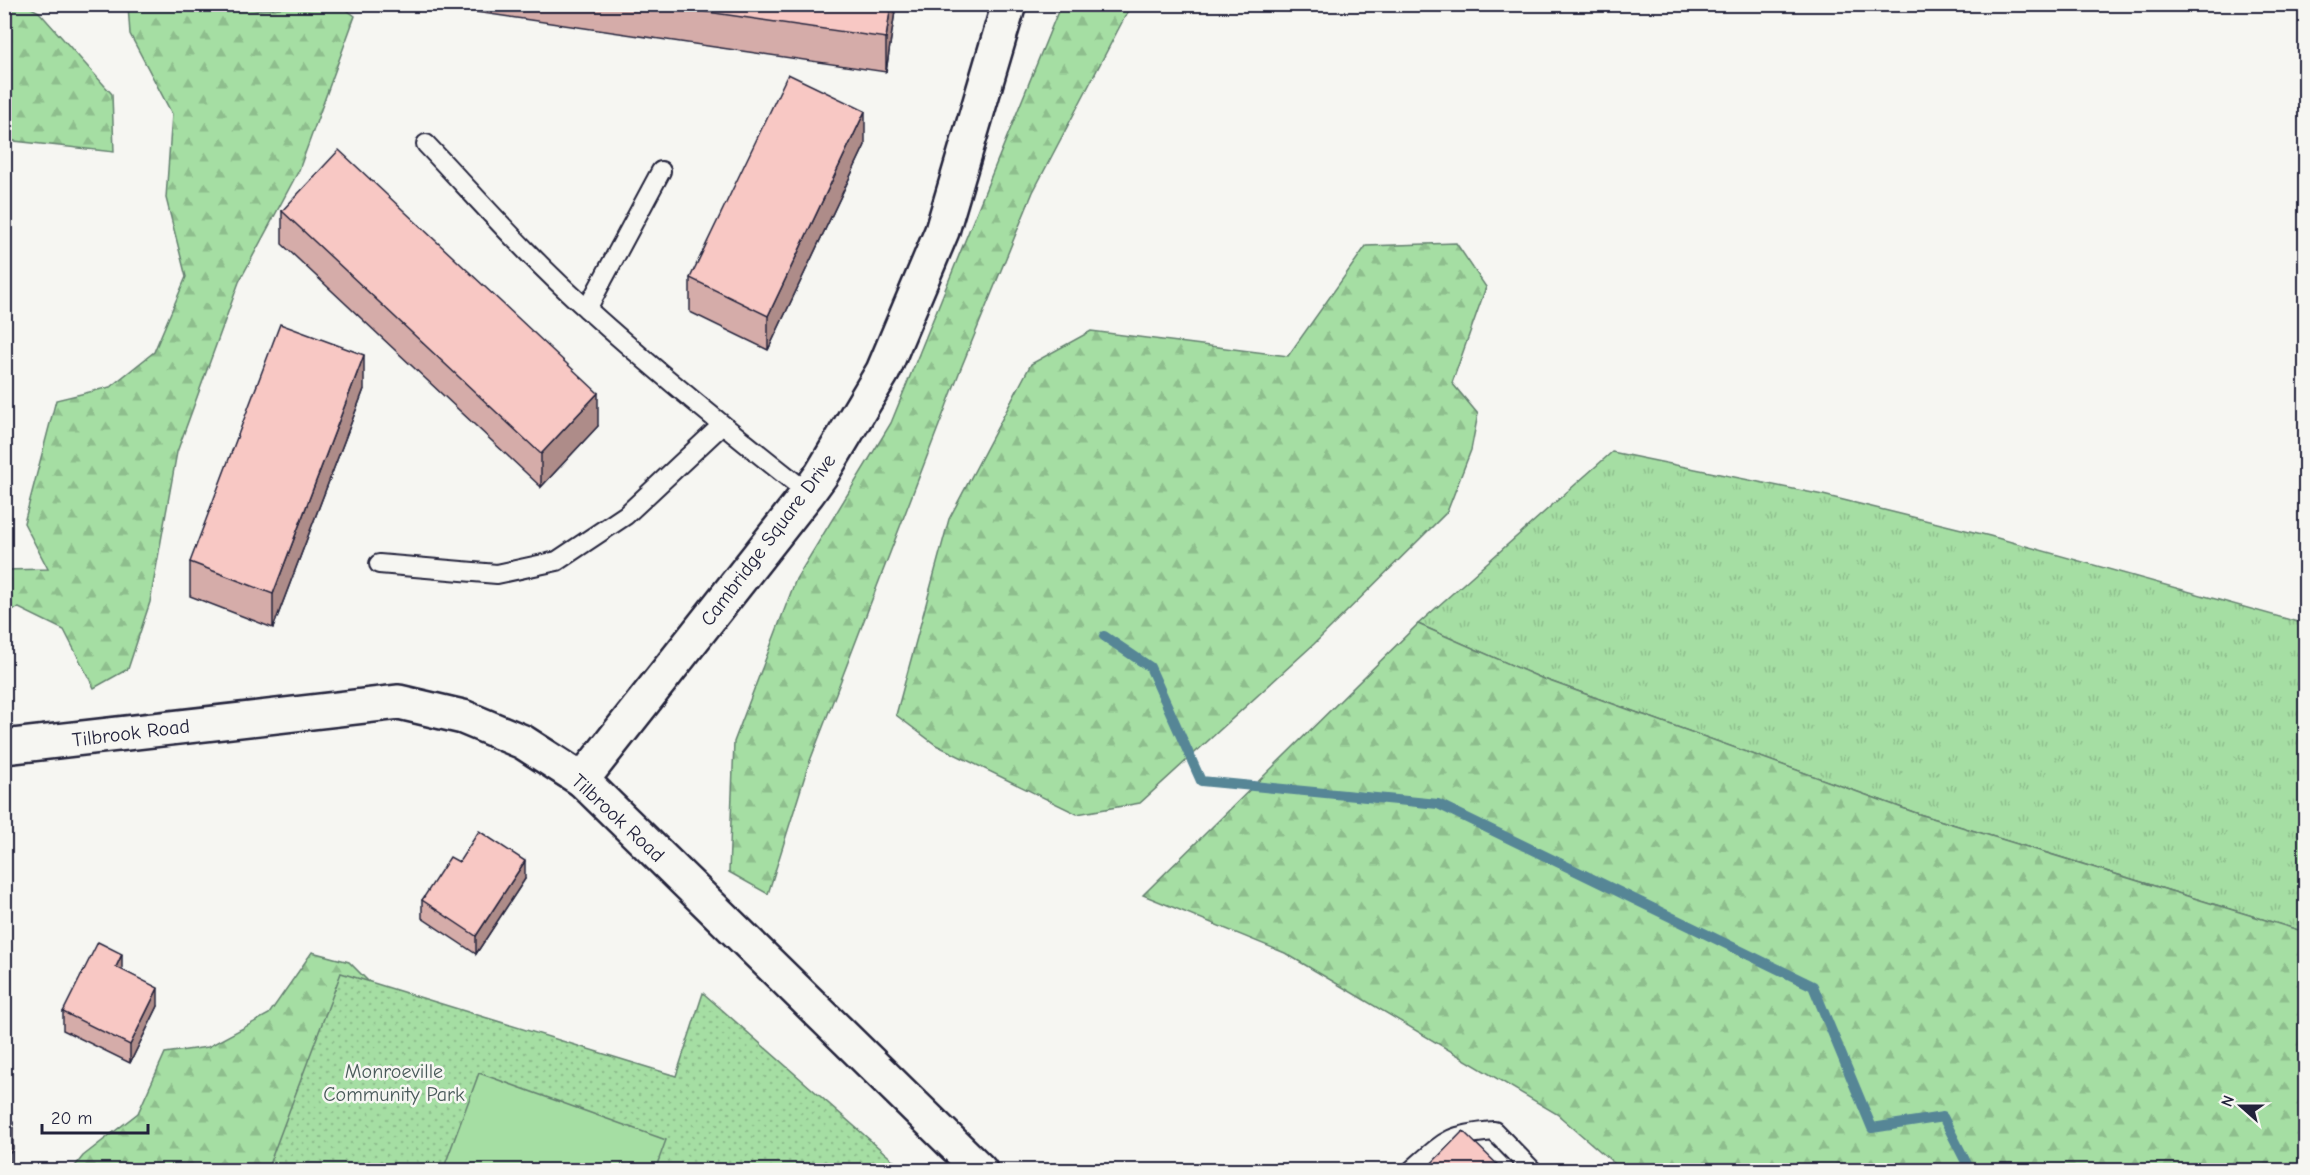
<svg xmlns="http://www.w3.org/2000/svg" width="2310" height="1175" font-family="'Comic Neue',sans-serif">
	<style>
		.grass { fill: url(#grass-tufts); stroke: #64806f; stroke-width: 1.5 }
		.forest { fill: url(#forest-firs); stroke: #64806f; stroke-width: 1.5 }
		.park { fill: url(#park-dots); stroke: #64806f; stroke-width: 1.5 }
		.garden { fill: #a5dea3; stroke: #64806f; stroke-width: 1.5 }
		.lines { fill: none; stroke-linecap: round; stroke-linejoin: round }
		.stream { stroke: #568696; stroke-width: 10 }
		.service-casing { stroke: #22223b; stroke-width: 22 }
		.minor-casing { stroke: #22223b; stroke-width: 38 }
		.tertiary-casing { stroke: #22223b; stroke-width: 38 }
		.service { stroke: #f6f6f2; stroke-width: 18 }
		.minor { stroke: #f6f6f2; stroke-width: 33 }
		.tertiary { stroke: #f6f6f2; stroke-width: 33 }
		.wall { fill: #d5aca9; stroke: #22223b; stroke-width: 1.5 }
		.shaded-wall { fill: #ae8c89; stroke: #22223b; stroke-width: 1.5 }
		.building { fill: #f8c8c4; stroke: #22223b; stroke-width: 1.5 }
		.labels { text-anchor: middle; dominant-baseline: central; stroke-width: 5; stroke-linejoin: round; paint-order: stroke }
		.street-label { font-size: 20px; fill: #22223b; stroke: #f6f6f2 }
		.park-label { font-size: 20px; fill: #495a5a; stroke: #f6f6f2 }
	</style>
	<defs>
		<pattern id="grass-tufts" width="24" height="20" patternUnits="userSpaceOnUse" patternTransform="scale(1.5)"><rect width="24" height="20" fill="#a5dea3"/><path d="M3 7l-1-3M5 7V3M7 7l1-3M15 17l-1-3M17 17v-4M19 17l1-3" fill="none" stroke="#8ebe8d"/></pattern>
		<pattern id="forest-firs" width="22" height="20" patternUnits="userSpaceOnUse" patternTransform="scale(1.5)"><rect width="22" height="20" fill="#a5dea3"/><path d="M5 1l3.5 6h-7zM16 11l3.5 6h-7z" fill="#8ebe8d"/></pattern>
		<pattern id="park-dots" width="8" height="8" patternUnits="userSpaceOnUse" patternTransform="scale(1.5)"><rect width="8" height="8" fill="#a5dea3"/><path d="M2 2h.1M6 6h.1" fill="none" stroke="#8ebe8d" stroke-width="1.8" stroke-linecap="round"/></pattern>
	</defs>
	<rect width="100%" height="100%" fill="#f6f6f2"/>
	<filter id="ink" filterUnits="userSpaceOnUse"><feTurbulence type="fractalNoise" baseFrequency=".0167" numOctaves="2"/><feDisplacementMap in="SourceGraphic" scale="12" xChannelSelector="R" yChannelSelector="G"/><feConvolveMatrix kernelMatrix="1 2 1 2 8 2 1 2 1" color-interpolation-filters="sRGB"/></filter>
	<g filter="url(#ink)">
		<polygon class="grass" points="1612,452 1823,495 1990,536 2305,624 2305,932 1919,814 1541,678 1418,624"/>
		<g class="forest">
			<polygon points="5,4 26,5 39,12 112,94 114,152 5,140"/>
			<polygon points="220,4 258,10 313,5 340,5 355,16 299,170 239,282 177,452 150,602 128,669 94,688 64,630 19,608 5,611 5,570 48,569 24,523 56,400 110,387 154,352 186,277 166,198 172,114 130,34 128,5"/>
			<polygon points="1061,4 1131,5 1033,192 961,368 808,766 768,894 729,872 734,742 796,579 891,423"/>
			<polygon points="1456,243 1486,287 1452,383 1478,414 1471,450 1447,512 1314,644 1140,803 1077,814 936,745 896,715 949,519 1031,364 1091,331 1288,356 1366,246"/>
			<polygon points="1418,624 1541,678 1919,814 2305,932 2305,1170 1622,1170 1557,1114 1285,953 1143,895"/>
			<polygon points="312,952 349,962 422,1035 383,1170 72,1170 83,1156 138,1113 165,1053 208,1047 269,1014"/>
		</g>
		<polygon class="park" points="341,973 676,1076 703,993 904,1170 267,1170"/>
		<polygon class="garden" points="479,1073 666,1140 655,1170 443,1170"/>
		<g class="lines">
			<polyline class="stream" points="1104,636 1150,667 1201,781 1438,804 1813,986 1872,1128 1943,1117 1970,1170"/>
			<g class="service-casing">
				<g id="service">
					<path d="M 426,144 C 479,200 530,259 588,310 C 659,374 733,434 808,493"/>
					<polyline points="587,309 661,171"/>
					<polyline points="379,564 497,574 557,561 626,515 722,425"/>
					<path d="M 1412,1170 C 1446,1140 1448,1135 1494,1131 L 1532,1170"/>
				</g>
			</g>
			<g class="minor-casing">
				<polyline id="minor" points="582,780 808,493 821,475 883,371 942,231 1009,4"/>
			</g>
			<g class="tertiary-casing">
				<polyline id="tertiary" points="4,747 399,702 463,717 523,742 582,780 980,1170"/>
			</g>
			<use href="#service" class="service"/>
			<use href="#minor" class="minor"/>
			<use href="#tertiary" class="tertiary"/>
		</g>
		<g class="wall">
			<polygon points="421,4 896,4 886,72"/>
			<polygon points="865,145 768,350 690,312 690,278"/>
			<polygon points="282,211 598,426 541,487 282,244"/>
			<polygon points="364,389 273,628 190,596 190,562"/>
			<polygon points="459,862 525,879 476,954 422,918 422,900"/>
			<polygon points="122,971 158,1006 130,1063 63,1030 63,1012"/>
		</g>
		<g class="shaded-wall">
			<polygon points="891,4 896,4 886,72 886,38"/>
			<polygon points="865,111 865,145 768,350 768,316"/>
			<polygon points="364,355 364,389 273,628 273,594"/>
			<polygon points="598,393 598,426 541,487 541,454"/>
			<polygon points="525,861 525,879 476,954 476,936"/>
			<polygon points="122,954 122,972 116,967"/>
			<polygon points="158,988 158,1006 130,1063 130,1045"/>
			<polygon points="13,1123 13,1149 10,1154 10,1170 4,1170 4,1137"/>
		</g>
		<g class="building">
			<polygon points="653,4 891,4 886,38"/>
			<polygon points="788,74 865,111 768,316 690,278"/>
			<polygon points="339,150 598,393 541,454 282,211"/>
			<polygon points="280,324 364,355 273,594 190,562"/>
			<polygon points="479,831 525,861 476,936 422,900 450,857 459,862"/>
			<polygon points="98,942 122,954 116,967 158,988 130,1045 63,1012"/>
			<polygon points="4,1117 13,1123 4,1137"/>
			<polygon points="1463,1131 1503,1170 1425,1170"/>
			<polygon points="4,1148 10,1152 4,1161"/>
		</g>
	</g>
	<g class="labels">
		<g class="street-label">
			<text transform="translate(768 540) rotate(-53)">Cambridge Square Drive</text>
			<text transform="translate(131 733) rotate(-7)">Tilbrook Road</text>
			<text transform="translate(618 818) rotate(43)">Tilbrook Road</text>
		</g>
		<g class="park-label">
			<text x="394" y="1071">Monroeville<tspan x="394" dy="23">Community Park</tspan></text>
		</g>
	</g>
	<rect width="2310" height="1175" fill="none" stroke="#f6f6f2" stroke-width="24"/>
	<rect x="12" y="12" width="2286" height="1151" fill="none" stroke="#22223b" stroke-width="2" filter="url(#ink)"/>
	<g transform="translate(2241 1106) rotate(291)" stroke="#f6f6f2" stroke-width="4.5" paint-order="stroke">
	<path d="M0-4.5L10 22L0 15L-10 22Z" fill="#22223b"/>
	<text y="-9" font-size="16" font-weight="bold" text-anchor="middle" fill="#22223b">N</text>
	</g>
	<path d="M42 1124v9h106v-9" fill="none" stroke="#22223b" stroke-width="3"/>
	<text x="51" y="1124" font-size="18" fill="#22223b" stroke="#f6f6f2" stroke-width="4.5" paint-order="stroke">20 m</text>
</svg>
